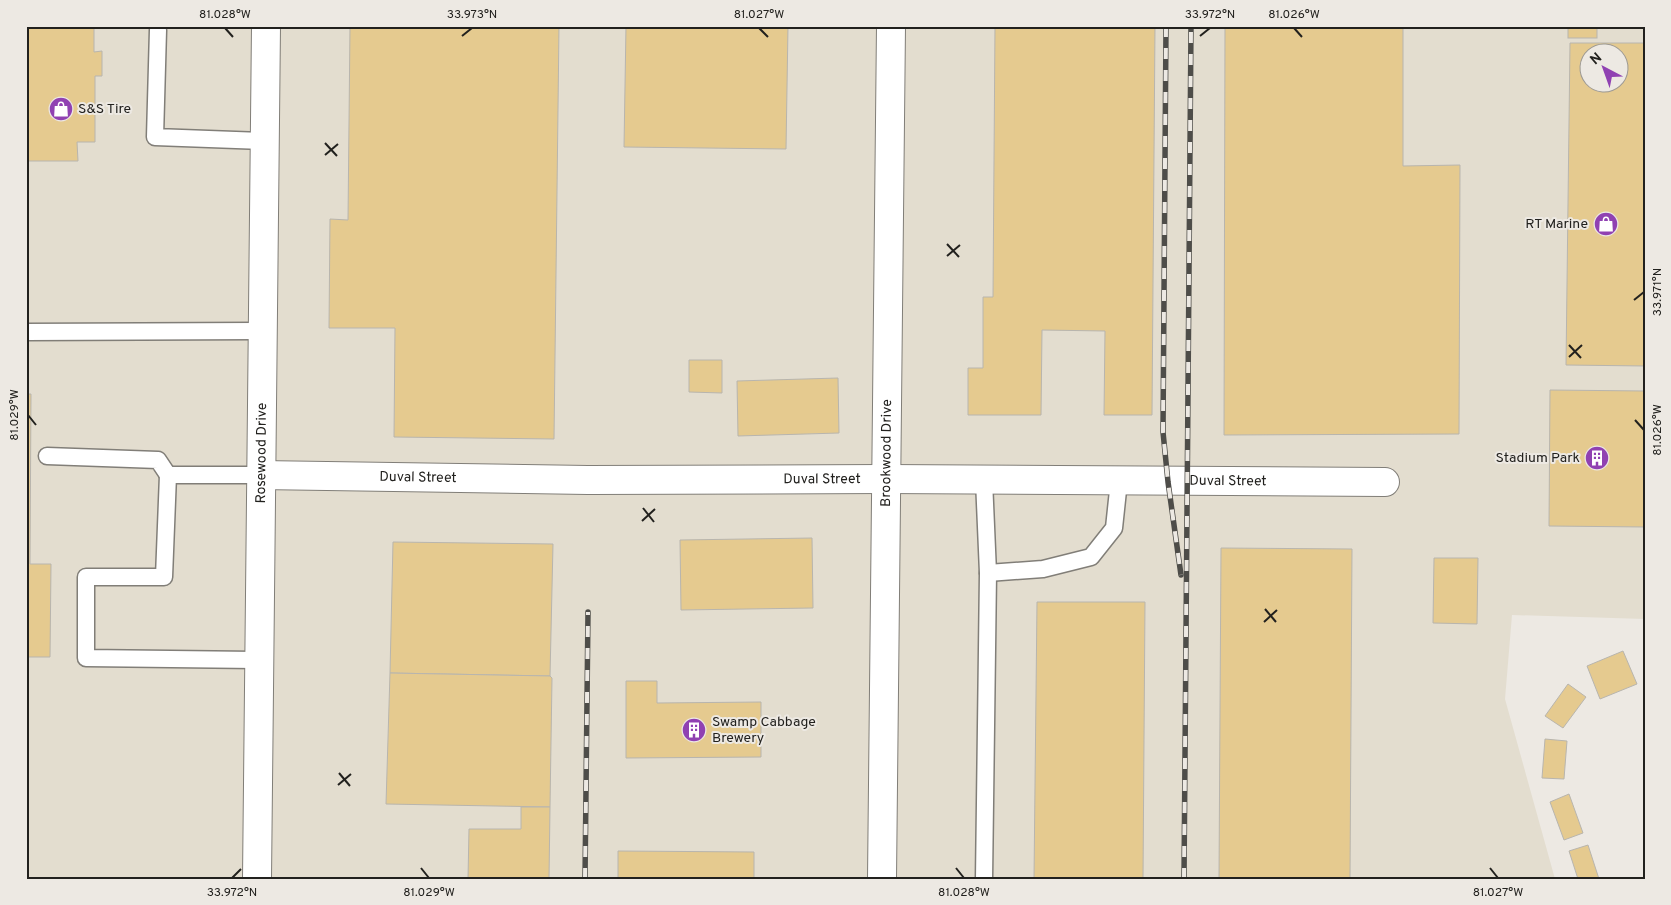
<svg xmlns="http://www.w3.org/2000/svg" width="1671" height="905" font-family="Overpass,sans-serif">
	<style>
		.built { fill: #e3ddcf; fill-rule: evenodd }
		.building { fill: #e5ca8f; stroke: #b8b5ae; fill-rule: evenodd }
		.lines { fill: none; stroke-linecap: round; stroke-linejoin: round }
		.service-casing { stroke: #817e78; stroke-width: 19 }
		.minor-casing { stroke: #817e78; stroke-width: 30 }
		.service { stroke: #fff; stroke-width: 16 }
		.minor { stroke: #fff; stroke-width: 28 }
		.rail-casing { stroke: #4e4d49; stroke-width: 5.5 }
		.rail { stroke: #ede9e3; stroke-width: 4; stroke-dasharray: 11; stroke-linecap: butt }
		.ticks { fill: none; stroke: #22211e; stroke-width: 2 }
		.labels { text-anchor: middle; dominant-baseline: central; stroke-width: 4; stroke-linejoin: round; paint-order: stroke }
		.poi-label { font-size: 14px; fill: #22211e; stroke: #ede9e3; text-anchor: start }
		.street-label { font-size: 14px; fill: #22211e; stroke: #ede9e3 }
		.neatline { fill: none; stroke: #22211e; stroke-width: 2 }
		.ticks-label { font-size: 12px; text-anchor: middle; fill: #22211e }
	</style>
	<rect width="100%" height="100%" fill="#ede9e3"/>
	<path class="built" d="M 26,26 L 1645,26 L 1645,619 L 1512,615 L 1505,699 L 1555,879 L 26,879 ZM 1588,52 L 1618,52 L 1618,82 L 1588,82 Z"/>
	<g class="building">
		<polygon points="26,26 94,26 94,52 102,51 102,76 95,76 95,142 77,142 78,161 26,161"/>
		<polygon points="350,26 559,26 554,439 394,437 395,328 329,328 330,219 348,220"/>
		<polygon points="626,26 788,26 786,149 624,147"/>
		<polygon points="995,26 1155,26 1152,415 1104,415 1105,331 1042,330 1041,415 968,415 968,368 983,368 983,297 993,297"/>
		<polygon points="1225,26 1403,26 1403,166 1460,165 1459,434 1224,435"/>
		<rect x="1568" y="26" width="29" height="12"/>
		<path d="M 1570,43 L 1645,43 L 1645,366 L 1566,365 ZM 1588,52 L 1618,52 L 1618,82 L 1588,82 Z"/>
		<polygon points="689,360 722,360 722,393 689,392"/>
		<polygon points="838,378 839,433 738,436 737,381"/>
		<polygon points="1550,390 1645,391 1645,527 1549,526"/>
		<polygon points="26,394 31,394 30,564 51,564 50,657 26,657"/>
		<polygon points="812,538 813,608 681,610 680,540"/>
		<polygon points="393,542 553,544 550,676 390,673"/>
		<polygon points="1221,548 1352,549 1350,879 1219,879"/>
		<polygon points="1434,558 1478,558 1477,624 1433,623"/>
		<polygon points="1037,602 1145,602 1143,879 1034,879"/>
		<polygon points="1623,651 1637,684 1600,699 1587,666"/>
		<polygon points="390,673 550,676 552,678 550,807 386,804"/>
		<polygon points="626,681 657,681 657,703 761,702 761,757 626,758"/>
		<polygon points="1568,684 1586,697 1563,728 1545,716"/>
		<polygon points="1545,739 1567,741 1564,779 1542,778"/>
		<polygon points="1569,794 1583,833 1564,840 1550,802"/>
		<polygon points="521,807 550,807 549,879 468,879 469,829 521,829"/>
		<polygon points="1588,845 1599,879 1578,879 1569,851"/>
		<polygon points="618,851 754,852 754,879 618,879"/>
	</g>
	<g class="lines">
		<g class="service-casing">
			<g id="service">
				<polyline points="158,30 155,137 265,141"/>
				<polyline points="26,332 262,331"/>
				<polyline points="47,456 158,460 168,475"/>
				<polyline points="988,573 1043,569 1091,557 1114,528 1119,481"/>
				<polyline points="259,660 86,658 86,577 164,577 168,475 260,475"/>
				<polyline points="984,879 988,573 984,480"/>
			</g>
		</g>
		<g class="minor-casing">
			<g id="minor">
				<path id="s1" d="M 260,475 L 588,480 L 886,479 L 1385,482"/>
				<path id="s2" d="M 257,879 L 266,26"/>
				<path id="s3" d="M 882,879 L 891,26"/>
			</g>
		</g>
		<use href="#service" class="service"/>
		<use href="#minor" class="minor"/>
		<g class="rail-casing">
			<g id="rail">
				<polyline points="1166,26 1163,432 1168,482 1181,575"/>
				<polyline points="585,879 588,612"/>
				<polyline points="1184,879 1191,26"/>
			</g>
		</g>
		<use href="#rail" class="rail"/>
	</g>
	<path class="ticks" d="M 225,28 L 233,37M 759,28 L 768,37M 1294,28 L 1302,37M 462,36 L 472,28M 1200,36 L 1210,28M 325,143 L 337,156M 325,155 L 338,144M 947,244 L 959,257M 947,256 L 960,245M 1634,300 L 1644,292M 1569,345 L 1581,358M 1569,357 L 1582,345M 28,415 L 36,425M 1635,420 L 1644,430M 643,508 L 654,522M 642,521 L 655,509M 1265,609 L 1276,622M 1264,622 L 1277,610M 339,773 L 350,786M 338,785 L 351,774M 421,868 L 429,878M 956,868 L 964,878M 1490,868 L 1498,878M 232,878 L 241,869"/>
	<defs>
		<g id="shop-disc" transform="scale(1.25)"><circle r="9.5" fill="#9041b2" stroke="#ede9e3"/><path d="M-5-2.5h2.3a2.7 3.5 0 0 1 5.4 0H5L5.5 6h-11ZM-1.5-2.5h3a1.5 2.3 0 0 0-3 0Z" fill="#fff"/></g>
		<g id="building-disc" transform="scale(1.25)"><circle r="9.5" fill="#9041b2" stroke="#ede9e3"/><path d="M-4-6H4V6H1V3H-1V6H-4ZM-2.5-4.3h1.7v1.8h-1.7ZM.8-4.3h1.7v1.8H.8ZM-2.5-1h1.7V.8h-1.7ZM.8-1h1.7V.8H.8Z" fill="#fff"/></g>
	</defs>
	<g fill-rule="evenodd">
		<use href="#shop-disc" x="61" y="109"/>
		<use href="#shop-disc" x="1606" y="224"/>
		<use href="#building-disc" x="1597" y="458"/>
		<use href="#building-disc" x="694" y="730"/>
	</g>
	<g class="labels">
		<g class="poi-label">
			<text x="78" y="109">S&amp;S Tire</text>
			<text x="1588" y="224" text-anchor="end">RT Marine</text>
			<text x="1580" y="458" text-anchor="end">Stadium Park</text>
			<text x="712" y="722">Swamp Cabbage<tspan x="712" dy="16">Brewery</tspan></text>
		</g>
		<g class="street-label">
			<text stroke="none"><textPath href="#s2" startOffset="426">Rosewood Drive</textPath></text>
			<text stroke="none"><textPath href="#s3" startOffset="426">Brookwood Drive</textPath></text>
			<text stroke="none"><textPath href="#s1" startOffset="158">Duval Street</textPath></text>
			<text stroke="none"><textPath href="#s1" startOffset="562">Duval Street</textPath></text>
			<text stroke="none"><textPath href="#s1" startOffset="968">Duval Street</textPath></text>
		</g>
	</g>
	<rect width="1671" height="905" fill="none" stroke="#ede9e3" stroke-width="55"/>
	<g transform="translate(1604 68) rotate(319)"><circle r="24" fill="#ede9e3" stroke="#9c9994"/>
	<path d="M0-4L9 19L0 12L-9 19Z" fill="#9041b2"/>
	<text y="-8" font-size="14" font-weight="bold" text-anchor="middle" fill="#22211e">N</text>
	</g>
	<rect x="28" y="28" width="1616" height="850" class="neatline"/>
	<g class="ticks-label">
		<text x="225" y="18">81.028°W</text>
		<text x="472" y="18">33.973°N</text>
		<text x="759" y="18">81.027°W</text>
		<text x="1210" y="18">33.972°N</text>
		<text x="1294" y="18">81.026°W</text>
		<text transform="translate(1657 292) rotate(-90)" y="4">33.971°N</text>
		<text transform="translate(14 415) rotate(-90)" y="4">81.029°W</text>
		<text transform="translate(1657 430) rotate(-90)" y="4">81.026°W</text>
		<text x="232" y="896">33.972°N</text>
		<text x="429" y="896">81.029°W</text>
		<text x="964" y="896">81.028°W</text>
		<text x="1498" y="896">81.027°W</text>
	</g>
</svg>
